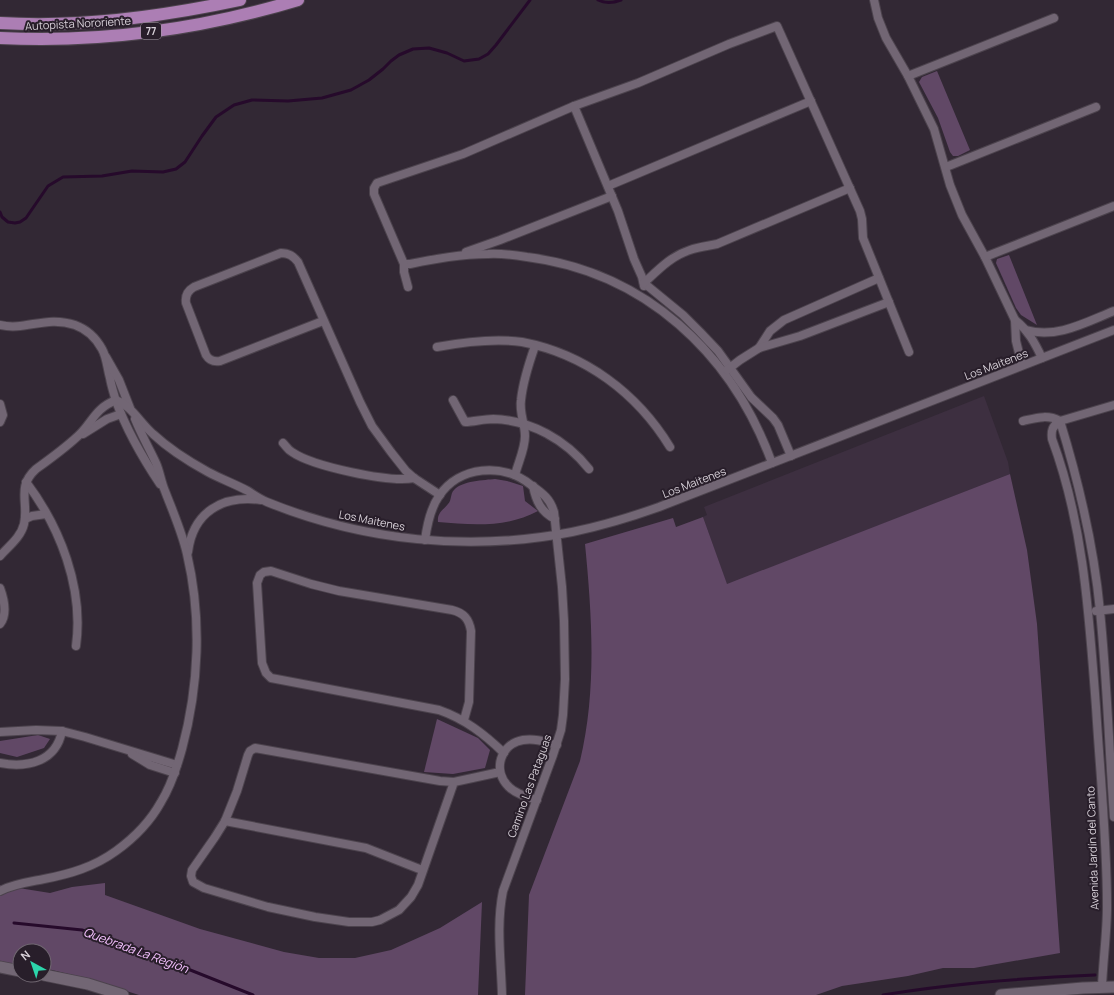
<svg xmlns="http://www.w3.org/2000/svg" width="1114" height="995" font-family="Manrope,sans-serif">
	<style>
		.built { fill: #3d2f40 }
		.green { fill: #614866 }
		.lines { fill: none; stroke-linecap: round; stroke-linejoin: round }
		.stream { stroke: #260a2b; stroke-width: 3 }
		.street-casing { stroke: #4c434d; stroke-width: 10 }
		.secondary-casing { stroke: #4c434d; stroke-width: 13 }
		.highway-casing { stroke: #4c434d; stroke-width: 14 }
		.street { stroke: #726674; stroke-width: 8 }
		.secondary { stroke: #726674; stroke-width: 11 }
		.highway { stroke: #ac7eb4; stroke-width: 12 }
		.labels { text-anchor: middle; dominant-baseline: central; stroke-width: 4; stroke-linejoin: round; paint-order: stroke }
		.shield { fill: #281e2a; stroke: #a49ca5; stroke-width: 1 }
		.shield-label { font-size: 10px; font-weight: bold; fill: #d9d2da }
		.street-label { font-size: 11px; fill: #d9d2da; stroke: #281e2a }
		.water-label { font-size: 12px; font-style: italic; fill: #f5c1ff; stroke: #281e2a }
	</style>
	<rect width="100%" height="100%" fill="#322834"/>
	<polygon class="built" points="984,396 1008,462 1010,474 727,585 703,517 707,515 704,507"/>
	<g class="green">
		<polygon points="937,71 970,150 958,156 953,156 950,152 938,118 919,82 922,77"/>
		<polygon points="1009,255 1037,325 1021,315 1016,308 996,263 997,259"/>
		<path d="M 1010,474 L 1027,550 L 1037,624 L 1060,953 L 974,968 L 943,968 L 908,976 L 842,986 L 816,995 L 525,995 L 529,895 L 580,761 C 597,690 592,616 585,544 L 673,518 L 676,527 L 703,517 L 727,584 Z"/>
		<path d="M 495,479 L 507,481 L 523,486 L 525,501 L 538,511 C 507,528 471,525 438,522 C 437,513 443,510 448,504 C 452,500 450,494 454,490 C 461,481 485,480 495,479 Z"/>
		<polygon points="437,719 478,738 490,750 485,768 453,774 424,772"/>
		<polygon points="38,735 50,739 44,748 17,757 0,753 0,741"/>
		<polygon points="105,883 105,895 200,929 284,952 319,958 355,958 391,950 440,928 482,902 478,995 139,995 92,980 44,968 44,951 20,951 20,965 0,962 0,885 50,893 72,887"/>
	</g>
	<g class="lines">
		<g class="stream">
			<path d="M 598,0 C 606,4 613,3 621,0"/>
			<polyline points="0,212 2,217 8,222 15,223 20,222 26,218 48,186 63,177 102,176 132,171 163,172 176,169 185,162 202,136 216,117 234,105 252,100 288,101 322,98 351,90 369,80 383,69 391,61 399,55 413,49 429,48 447,53 464,61 479,59 488,54 496,45 530,0"/>
			<polyline points="14,923 82,930 140,950 253,995"/>
			<path d="M 883,995 C 953,983 1024,978 1095,975"/>
		</g>
		<g class="street-casing">
			<g id="street">
				<polyline points="874,0 878,18 886,38 908,76 934,129 950,185 962,215 985,257 1015,320 1016,341 1022,365"/>
				<polyline points="908,76 1054,18"/>
				<polyline points="574,106 618,211 634,259 642,277 644,286"/>
				<polyline points="946,167 1096,107"/>
				<polyline points="608,186 811,101"/>
				<polyline points="466,252 500,240 612,196"/>
				<polyline points="985,257 1114,206"/>
				<path d="M 404,264 L 410,264 C 435,259 461,254 488,254 C 501,253 514,255 527,257 C 645,272 732,353 772,463"/>
				<polyline points="644,283 683,315 700,332 718,351 751,397 773,418 778,425 791,456"/>
				<path d="M 644,283 C 658,270 671,256 690,250 C 699,247 708,246 717,244 L 850,188"/>
				<polyline points="408,287 404,272 404,264 374,194 374,188 377,183 463,154 574,106 638,83 729,44 777,26 860,211 862,219 863,238 909,352"/>
				<path d="M 1015,320 C 1028,330 1035,343 1042,358"/>
				<path d="M 323,321 L 220,361 C 214,362 209,360 206,355 L 186,303 C 185,296 187,291 194,287 L 281,253 C 289,253 293,256 298,262 L 360,402 L 372,426 L 391,452 L 406,471 L 414,478 L 440,495"/>
				<path d="M 0,325 C 26,331 46,315 75,325 C 86,329 96,338 102,349 C 107,358 107,368 110,378 C 111,385 114,394 116,401 C 127,431 142,457 160,484"/>
				<path d="M 1026,330 C 1057,339 1086,322 1114,311"/>
				<path d="M 437,347 C 464,342 494,338 522,342 C 585,354 637,393 670,447"/>
				<polyline points="759,348 770,331 784,320 879,278"/>
				<polyline points="106,357 119,380 130,408"/>
				<polyline points="727,370 740,360 759,348 800,336 889,302"/>
				<path d="M 453,400 L 465,422 C 474,422 483,419 493,419 C 531,420 566,440 589,469"/>
				<polyline points="0,404 3,415 0,422"/>
				<path d="M 1023,421 C 1036,418 1047,414 1060,421"/>
				<path d="M 1060,421 C 1079,483 1094,547 1100,611 C 1107,680 1109,749 1114,817"/>
				<polyline points="83,434 107,419 121,414"/>
				<path d="M 283,443 C 286,446 288,450 292,452 C 312,466 389,483 414,478"/>
				<path d="M 515,475 C 518,463 525,449 525,436 C 525,424 519,412 521,400 C 523,381 529,363 535,346"/>
				<path d="M 26,482 C 60,527 84,588 76,646"/>
				<path d="M 533,486 C 536,501 541,512 555,519"/>
				<polyline points="25,519 32,516 46,514"/>
				<path d="M 425,540 C 427,525 430,509 439,496 C 459,466 503,462 531,485 C 542,493 550,498 554,512 L 562,587 L 564,621 L 565,679 L 563,715 L 561,730 L 553,755 L 503,891 C 496,925 501,960 502,995"/>
				<path d="M 188,552 C 193,512 222,495 261,500"/>
				<path d="M 0,556 C 9,546 21,537 24,524 C 29,503 16,487 36,469 C 50,459 65,448 78,436 C 93,422 94,409 116,400 C 132,406 140,423 153,434 C 169,449 188,461 208,472 C 221,479 235,484 248,491 C 254,495 260,499 267,502 C 363,541 470,552 572,532 C 601,526 631,517 659,507 L 1114,330"/>
				<path d="M 0,588 C 4,599 8,614 0,624"/>
				<polyline points="1096,611 1114,609"/>
				<path d="M 464,720 L 469,702 L 471,631 C 469,619 464,613 452,610 L 339,591 L 311,584 L 271,571 L 264,572 L 260,575 L 257,583 L 262,663 L 266,673 L 271,678 L 439,710 C 465,719 484,734 504,753"/>
				<polyline points="0,732 36,730 62,731 85,737 177,765"/>
				<polyline points="132,754 150,765 175,773"/>
				<path d="M 0,763 C 27,768 56,762 62,731"/>
				<polyline points="454,782 418,885 411,897 399,910 380,920 372,922 349,922 315,917 268,907 204,888 193,882 191,876 192,870 215,837 225,821 237,791 248,755 250,751 255,748 440,781 454,782 500,772"/>
				<path d="M 537,800 C 527,797 516,794 509,787 C 492,771 500,744 523,740 C 535,738 546,742 557,745"/>
				<polyline points="225,821 366,848 422,870"/>
				<path d="M 0,891 C 13,884 29,882 44,879 C 70,874 94,867 116,851 C 134,838 150,822 161,802 C 171,786 177,767 182,749 C 199,686 202,618 187,554 C 182,532 173,512 165,491 C 161,482 160,472 156,463 C 149,448 141,434 135,419"/>
				<path d="M 1102,987 C 1103,960 1107,933 1107,906 C 1107,839 1100,773 1096,707 C 1089,616 1084,525 1052,439 C 1051,431 1052,426 1060,421 L 1114,405"/>
			</g>
		</g>
		<g class="secondary-casing">
			<g id="secondary">
				<polyline points="0,967 20,971"/>
				<polyline points="44,975 88,984 123,995"/>
				<polyline points="1001,995 1083,988 1114,987"/>
			</g>
		</g>
		<g class="highway-casing">
			<g id="highway">
				<path d="M 0,23 C 80,28 161,17 240,0"/>
				<path d="M 0,38 C 100,43 202,29 298,0"/>
			</g>
		</g>
		<use href="#street" class="street"/>
		<use href="#secondary" class="secondary"/>
		<use href="#highway" class="highway"/>
	</g>
	<g class="labels">
		<rect class="shield" x="141" y="23" width="20" height="16" rx="3"/>
		<g class="shield-label">
			<text x="151" y="31">77</text>
		</g>
		<g class="street-label">
			<text transform="translate(78 23) rotate(-3)">Autopista Nororiente</text>
			<text transform="translate(996 364) rotate(-21)">Los Maitenes</text>
			<text transform="translate(694 482) rotate(-21)">Los Maitenes</text>
			<text transform="translate(372 520) rotate(11)">Los Maitenes</text>
			<text transform="translate(529 786) rotate(-70)">Camino Las Pataguas</text>
			<text transform="translate(1092 848) rotate(-92)">Avenida Jardín del Canto</text>
		</g>
		<g class="water-label">
			<text transform="translate(136 950) rotate(20)">Quebrada La Región</text>
		</g>
	</g>
	<g transform="translate(32 963) rotate(320)"><circle r="19" fill="#281e2a" stroke="#6f6670"/>
	<path d="M0-3L7 15L0 10L-7 15Z" fill="#2cd5ab"/>
	<text y="-6" font-size="11" font-weight="bold" text-anchor="middle" fill="#d9d2da">N</text>
	</g>
</svg>
